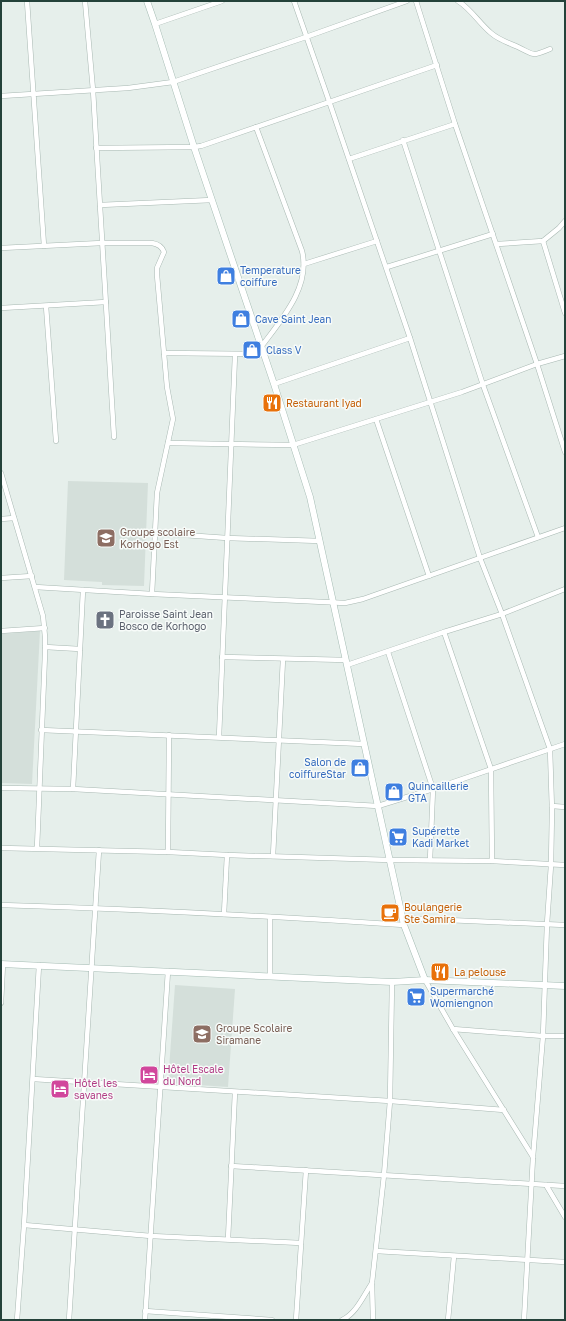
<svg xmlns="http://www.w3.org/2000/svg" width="566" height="1321" font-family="'Golos Text',sans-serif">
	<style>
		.built { fill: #d4dfda }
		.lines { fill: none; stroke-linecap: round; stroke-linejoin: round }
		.street-casing { stroke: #a8b8b2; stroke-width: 5.5 }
		.secondary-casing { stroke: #a4bbb3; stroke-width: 7 }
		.street { stroke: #fff; stroke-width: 4.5 }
		.secondary { stroke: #fff; stroke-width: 6 }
		.labels { text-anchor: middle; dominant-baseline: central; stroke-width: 3; stroke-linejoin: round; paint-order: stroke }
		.shop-label { font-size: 10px; fill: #366cbe; stroke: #f7fbf9; text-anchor: start }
		.food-label { font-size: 10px; fill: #c56008; stroke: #f7fbf9; text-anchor: start }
		.education-label { font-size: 10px; fill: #785e54; stroke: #f7fbf9; text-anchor: start }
		.worship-label { font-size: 10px; fill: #5b616d; stroke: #f7fbf9; text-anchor: start }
		.hotel-label { font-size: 10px; fill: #b23c85; stroke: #f7fbf9; text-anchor: start }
	</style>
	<rect width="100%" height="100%" fill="#e6efeb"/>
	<g class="built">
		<polygon points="68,481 148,483 144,586 102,585 102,582 64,580"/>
		<polygon points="40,631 32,784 1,783 1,634"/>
		<polygon points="175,985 235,989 228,1087 168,1083"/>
	</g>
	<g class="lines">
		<g class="street-casing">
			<g id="street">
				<polyline points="27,1 44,246"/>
				<polyline points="85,1 93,90 114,437"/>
				<polyline points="294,1 329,101 410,338 480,558 502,614 550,749 552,810 551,865 547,924 543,1036 533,1157 524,1320"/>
				<polyline points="416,1 455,124 537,364 565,452"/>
				<path d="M 458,1 C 471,9 479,23 491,33 C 499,40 509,43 518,47 C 535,55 531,57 550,49"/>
				<polyline points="155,24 222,1"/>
				<polyline points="1,96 128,88 173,82 306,37 407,1"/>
				<path d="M 256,127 L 302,251 C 311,287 281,320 261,347"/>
				<polyline points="403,140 483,385 538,537"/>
				<polyline points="96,148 194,147 201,146 437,65"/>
				<polyline points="349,159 455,124"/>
				<polyline points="100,205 212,200"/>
				<polyline points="543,241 565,313"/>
				<polyline points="497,244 543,241 559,228 565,221"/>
				<path d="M 1,248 L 102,243 L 152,243 C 158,244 162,246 164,252 L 157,268 L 157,275 L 167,387 L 173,419 L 157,493 L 152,594"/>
				<polyline points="304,264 377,241"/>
				<polyline points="387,267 493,234"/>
				<polyline points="46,306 56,441"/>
				<polyline points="1,308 106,302"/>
				<polyline points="164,353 264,354"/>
				<polyline points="274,384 410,338"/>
				<polyline points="376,419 429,576"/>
				<polyline points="168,443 293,445 462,392 537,364 565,356"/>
				<polyline points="1,473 43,616 45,637 45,654 37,848"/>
				<polyline points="1,519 14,518"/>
				<polyline points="155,533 227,538 320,541"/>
				<polyline points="1,578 32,576"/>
				<polyline points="35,587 152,594 345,603 363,599 565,528"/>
				<polyline points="1,631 45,628"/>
				<polyline points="444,632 491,769 492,861"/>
				<polyline points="45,647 80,649"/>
				<polyline points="388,652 433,789 430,860"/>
				<polyline points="222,657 346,660"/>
				<polyline points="347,665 444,632 502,614 565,589"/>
				<polyline points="41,730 364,744"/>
				<polyline points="219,737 235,355"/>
				<polyline points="1,788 73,789 378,806 433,789 565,744"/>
				<polyline points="73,789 83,590"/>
				<polyline points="552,806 565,807"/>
				<polyline points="1,848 168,852 227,855 390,860 492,861 565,865"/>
				<polyline points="168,852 169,735"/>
				<polyline points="273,856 283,659"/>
				<path d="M 1,905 C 135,909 270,916 404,925"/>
				<polyline points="224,914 227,855"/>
				<polyline points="270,917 270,976"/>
				<polyline points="402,918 565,925"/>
				<polyline points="425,980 453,1029 533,1157"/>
				<polyline points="1,1003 3,964"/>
				<polyline points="453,1029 543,1036 565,1036"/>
				<polyline points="33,1079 390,1101 504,1110"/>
				<polyline points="231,1166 565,1186"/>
				<polyline points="546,1185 565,1217"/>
				<polyline points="24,1225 151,1236 301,1243"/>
				<polyline points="228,1239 235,1092"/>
				<polyline points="376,1251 565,1262"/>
				<polyline points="145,1311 272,1320"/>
				<polyline points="17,1320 24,1225 39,965"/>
				<polyline points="69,1320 99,850"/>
				<polyline points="145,1320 168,971"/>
				<polyline points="296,1320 306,1170"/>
				<path d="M 342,1320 C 356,1314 364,1295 372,1283"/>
				<polyline points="373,1320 372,1283 384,1175 390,1101 392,982"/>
				<polyline points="448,1320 454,1256"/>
			</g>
		</g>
		<g class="secondary-casing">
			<g id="secondary">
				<polyline points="147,1 155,24 194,147 274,384 310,497 404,925 425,980"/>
				<polyline points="1,964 392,982 425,980 565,986"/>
			</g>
		</g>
		<use href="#street" class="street"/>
		<use href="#secondary" class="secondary"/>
	</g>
	<defs>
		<g id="shop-square" transform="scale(1)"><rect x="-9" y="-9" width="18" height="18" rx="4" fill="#3f7fe0" stroke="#f7fbf9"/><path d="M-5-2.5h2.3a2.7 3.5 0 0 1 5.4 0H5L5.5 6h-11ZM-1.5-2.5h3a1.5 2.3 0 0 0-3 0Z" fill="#fff"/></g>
		<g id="restaurant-square" transform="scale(1)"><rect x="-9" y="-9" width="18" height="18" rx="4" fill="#e8710a" stroke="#f7fbf9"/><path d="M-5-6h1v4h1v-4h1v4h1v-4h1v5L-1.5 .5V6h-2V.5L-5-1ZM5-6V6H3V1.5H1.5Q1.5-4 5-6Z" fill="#fff"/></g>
		<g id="school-square" transform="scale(1)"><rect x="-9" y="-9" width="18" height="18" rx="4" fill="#8d6e63" stroke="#f7fbf9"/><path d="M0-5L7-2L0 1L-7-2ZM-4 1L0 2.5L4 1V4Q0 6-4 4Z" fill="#fff"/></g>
		<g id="church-square" transform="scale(1)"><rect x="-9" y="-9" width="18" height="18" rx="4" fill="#6b7280" stroke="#f7fbf9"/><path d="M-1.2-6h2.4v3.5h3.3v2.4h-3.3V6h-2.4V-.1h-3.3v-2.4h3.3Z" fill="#fff"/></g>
		<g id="supermarket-square" transform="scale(1)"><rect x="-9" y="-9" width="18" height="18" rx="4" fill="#3f7fe0" stroke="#f7fbf9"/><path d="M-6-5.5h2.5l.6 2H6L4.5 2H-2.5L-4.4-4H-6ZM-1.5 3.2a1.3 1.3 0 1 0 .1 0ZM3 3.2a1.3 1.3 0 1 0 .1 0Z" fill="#fff"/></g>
		<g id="cafe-square" transform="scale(1)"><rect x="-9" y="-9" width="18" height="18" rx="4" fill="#e8710a" stroke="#f7fbf9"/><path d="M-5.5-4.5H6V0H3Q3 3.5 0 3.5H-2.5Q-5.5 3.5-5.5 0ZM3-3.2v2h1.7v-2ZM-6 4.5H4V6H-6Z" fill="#fff"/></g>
		<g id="hotel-square" transform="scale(1)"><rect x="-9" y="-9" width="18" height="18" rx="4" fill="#d1479c" stroke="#f7fbf9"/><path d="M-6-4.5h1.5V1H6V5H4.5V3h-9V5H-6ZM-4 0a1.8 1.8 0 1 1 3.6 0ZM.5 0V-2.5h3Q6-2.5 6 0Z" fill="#fff"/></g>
	</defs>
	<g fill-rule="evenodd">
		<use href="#shop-square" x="226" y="276"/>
		<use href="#shop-square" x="241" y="319"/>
		<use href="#shop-square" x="252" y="350"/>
		<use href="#restaurant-square" x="272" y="403"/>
		<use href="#school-square" x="106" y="538"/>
		<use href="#church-square" x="105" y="620"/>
		<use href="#shop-square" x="360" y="768"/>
		<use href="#shop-square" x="394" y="792"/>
		<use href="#supermarket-square" x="398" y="837"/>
		<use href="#cafe-square" x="390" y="913"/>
		<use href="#restaurant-square" x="440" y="972"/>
		<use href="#supermarket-square" x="416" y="997"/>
		<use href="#school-square" x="202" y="1034"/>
		<use href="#hotel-square" x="149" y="1075"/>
		<use href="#hotel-square" x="60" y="1089"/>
	</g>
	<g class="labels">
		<g class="shop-label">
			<text x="240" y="270">Temperature<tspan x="240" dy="12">coiffure</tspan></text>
			<text x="255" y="319">Cave Saint Jean</text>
			<text x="266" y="350">Class V</text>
			<text x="346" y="762" text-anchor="end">Salon de<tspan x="346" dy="12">coiffureStar</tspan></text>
			<text x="408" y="786">Quincaillerie<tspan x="408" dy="12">GTA</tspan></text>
			<text x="412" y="831">Supérette<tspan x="412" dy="12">Kadi Market</tspan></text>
			<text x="430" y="991">Supermarché<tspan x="430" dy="12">Womiengnon</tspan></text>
		</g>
		<g class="food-label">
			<text x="286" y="403">Restaurant Iyad</text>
			<text x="404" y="907">Boulangerie<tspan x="404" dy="12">Ste Samira</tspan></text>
			<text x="454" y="972">La pelouse</text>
		</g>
		<g class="education-label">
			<text x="120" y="532">Groupe scolaire<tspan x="120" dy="12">Korhogo Est</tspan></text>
			<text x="216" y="1028">Groupe Scolaire<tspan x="216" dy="12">Siramane</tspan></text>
		</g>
		<g class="worship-label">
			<text x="119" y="614">Paroisse Saint Jean<tspan x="119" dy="12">Bosco de Korhogo</tspan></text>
		</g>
		<g class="hotel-label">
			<text x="163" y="1069">Hôtel Escale<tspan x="163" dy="12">du Nord</tspan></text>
			<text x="74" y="1083">Hôtel les<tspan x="74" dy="12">savanes</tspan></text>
		</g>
	</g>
	<rect width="566" height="1321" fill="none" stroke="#24423a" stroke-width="4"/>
</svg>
